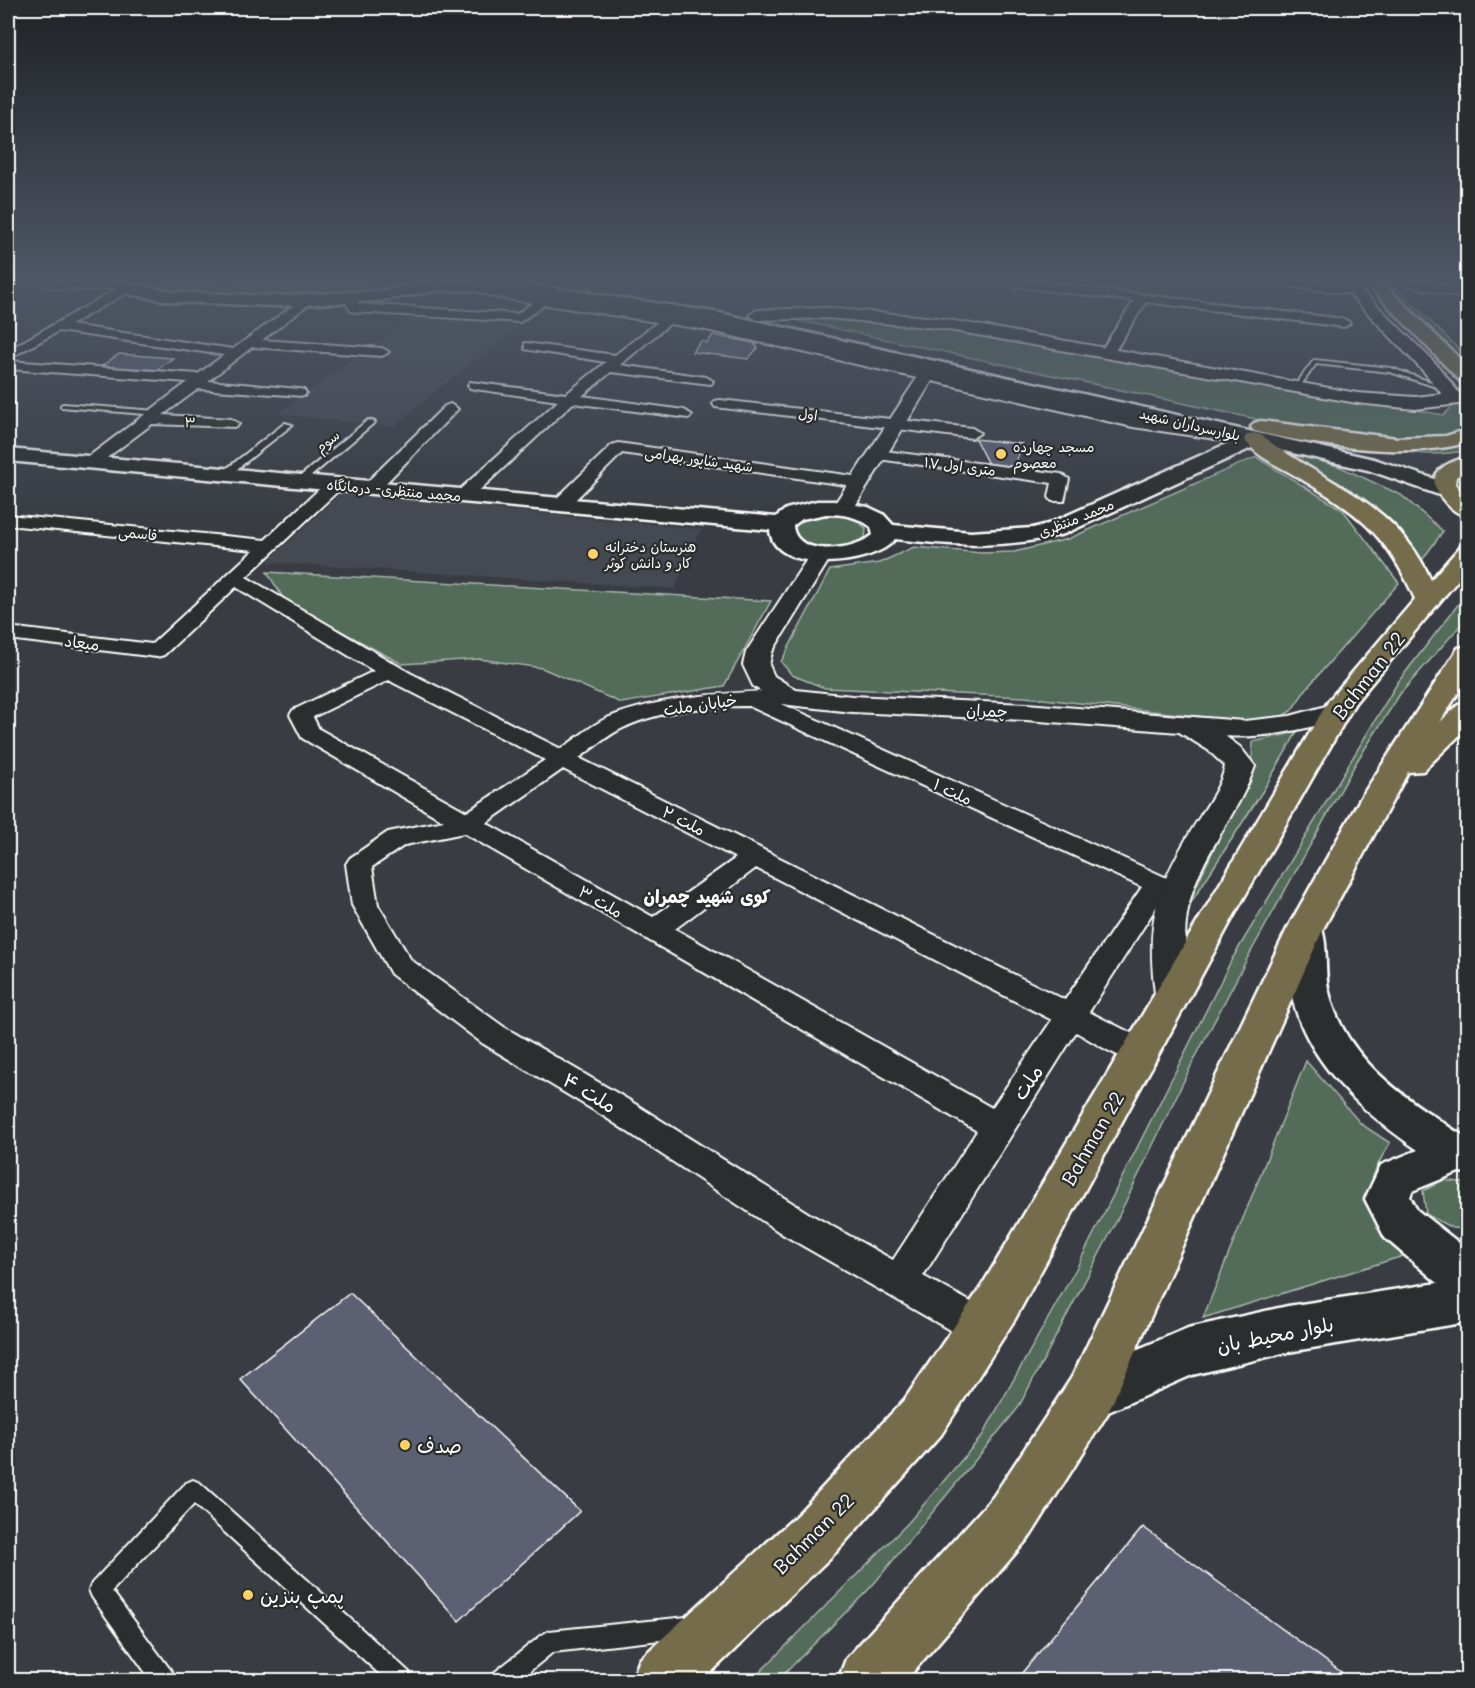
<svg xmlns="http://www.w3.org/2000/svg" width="1475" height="1688" font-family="Mali,'Playpen Sans Arabic',sans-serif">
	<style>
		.built { fill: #444851 }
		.green { fill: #526c5a; stroke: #a8b6ac; stroke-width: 1.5 }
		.building { fill: #5c6173; stroke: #fff; stroke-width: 1.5 }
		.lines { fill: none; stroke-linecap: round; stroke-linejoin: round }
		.service-casing { stroke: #fff; stroke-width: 4 }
		.minor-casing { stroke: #fff; stroke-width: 4 }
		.tertiary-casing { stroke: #fff; stroke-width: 4 }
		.secondary-casing { stroke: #fff; stroke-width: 5 }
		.trunk-casing { stroke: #fff; stroke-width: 5 }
		.service { fill: #2a2d2e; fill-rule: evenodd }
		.minor { fill: #2a2d2e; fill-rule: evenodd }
		.tertiary { fill: #2a2d2e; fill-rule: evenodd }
		.secondary { fill: #2a2d2e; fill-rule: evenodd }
		.trunk { fill: #746c4b; fill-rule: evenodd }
		.poi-dot { fill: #ffd166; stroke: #2a2d2e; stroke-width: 2 }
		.labels { text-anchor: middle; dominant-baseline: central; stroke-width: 4.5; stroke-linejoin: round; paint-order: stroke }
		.far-street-label { font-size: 14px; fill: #fff; stroke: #2a2d2e }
		.far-poi-label { font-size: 14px; fill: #fff; stroke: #2a2d2e; text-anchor: start }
		.street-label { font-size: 16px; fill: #fff; stroke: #2a2d2e }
		.neighbourhood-label { font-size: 18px; font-weight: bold; fill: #fff; stroke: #2a2d2e }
		.near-street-label { font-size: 20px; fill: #fff; stroke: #2a2d2e }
		.near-poi-label { font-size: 20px; fill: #fff; stroke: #2a2d2e; text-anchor: start }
	</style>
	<rect width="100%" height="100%" fill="#393d43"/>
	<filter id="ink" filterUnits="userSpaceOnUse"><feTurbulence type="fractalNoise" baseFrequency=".0167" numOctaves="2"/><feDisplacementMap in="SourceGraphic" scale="12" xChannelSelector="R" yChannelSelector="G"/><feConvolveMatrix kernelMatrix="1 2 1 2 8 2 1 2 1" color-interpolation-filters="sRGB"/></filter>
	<g filter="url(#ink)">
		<g class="built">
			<polygon points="414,315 525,322 438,389 393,427 277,414"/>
			<polygon points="342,492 524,512 701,529 675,589 267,562"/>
		</g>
		<g class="green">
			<path d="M 127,282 L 434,282 C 363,301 282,298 209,293 C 182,292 152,292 127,282 Z"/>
			<polygon points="1381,282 1390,282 1467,357 1467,368"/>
			<polygon points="801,315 890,321 1444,415 1456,403 1463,404 1467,410 1467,427 1461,433 1444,438 1379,439 1256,419 791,319"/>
			<path d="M 1352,441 L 1432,448 L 1467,443 L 1467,450 C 1427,459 1392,451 1352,441 Z"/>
			<polygon points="1273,447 1338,466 1401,495 1443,531 1420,563 1386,519 1363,498"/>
			<polygon points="1256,457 1343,510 1399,583 1307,688 1291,711 1281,717 1251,722 1025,697 825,688 792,675 781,662 830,570 879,563 914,547 982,553 1014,552 1068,539"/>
			<path d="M 830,514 L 853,518 L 866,528 L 865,539 C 845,552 815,551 796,537 L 794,526 L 808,517 Z"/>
			<polygon points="267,572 771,601 724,686 621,703 542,668 479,659 402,664 285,601"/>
			<polygon points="1467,593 1467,618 1400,694 1357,761 1248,957 1192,1064 1113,1228 1018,1408 872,1586 778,1680 752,1680 908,1523 982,1436 1077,1267 1232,959 1398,682"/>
			<polygon points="1297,732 1264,789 1181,918 1224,828 1241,801 1251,772 1253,742"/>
			<path d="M 1306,1061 L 1361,1124 L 1390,1143 C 1357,1196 1368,1209 1403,1256 L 1203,1318 Z"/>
			<polygon points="1443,1180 1467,1183 1467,1229 1452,1228 1426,1214 1423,1191"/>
		</g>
		<g class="building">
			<polygon points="713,335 758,344 755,345 758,348 748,359 692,352 701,341 707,343"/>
			<polygon points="119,354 173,358 155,371 99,368"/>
			<polygon points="975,439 1022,444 1014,468 988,464"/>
			<polygon points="350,1293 580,1511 459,1621 240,1379"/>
			<polygon points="1143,1527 1352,1680 1016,1680"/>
		</g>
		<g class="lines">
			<g class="service-casing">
				<g id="service">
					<polygon points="580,282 586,282 589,289 585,289"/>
					<polygon points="1314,360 1391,368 1451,389 1446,390 1390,372 1316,364 1298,389 1294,389 1294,387"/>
					<polygon points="8,401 13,402 14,403 8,405"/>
					<polygon points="63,404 157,411 161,413 157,415 61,407 61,405"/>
					<polygon points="368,420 375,422 303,483 297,483 297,479"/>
					<polygon points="285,423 292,425 227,477 221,477 221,473"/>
					<polygon points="193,1480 200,1483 409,1672 412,1680 386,1680 194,1504 112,1591 172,1672 175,1680 151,1680 92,1597 89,1590 92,1583 186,1483"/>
					<polygon points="687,1617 694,1620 697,1627 694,1634 687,1637 553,1652 519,1680 492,1680 495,1672 542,1635 549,1631"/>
				</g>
			</g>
			<g class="minor-casing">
				<g id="minor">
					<polygon points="1006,282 1040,282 1344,319 1350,323 1344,327 1146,302 1111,357 1106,358 1099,354 1134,301 1012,286"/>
					<path d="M 1281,282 C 1298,282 1346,279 1358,290 L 1352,294 L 1287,286 Z"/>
					<polygon points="124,285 130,289 128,292 70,325 233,349 305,297 311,301 309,304 262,340 382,348 389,352 382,356 252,347 208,381 299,389 304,390 306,393 304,396 198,389 163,415 231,419 239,424 236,427 152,424 96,466 84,466 82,463 84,460 188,382 8,369 8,361 198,374 224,355 59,331 8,359 8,350"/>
					<polygon points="349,294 353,295 359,304 517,314 541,297 549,297 551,300 520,322 355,312 351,311 343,298"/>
					<polygon points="668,314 674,318 673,321 620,365 706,377 713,381 711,384 611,372 582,396 684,410 692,415 689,418 573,403 469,500 457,500 454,496 457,492 558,401 475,389 470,388 468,385 470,382 566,394 606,362 530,350 525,349 525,343 615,355"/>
					<polygon points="720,400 972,428 980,433 972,438 715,407 713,404 715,401"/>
					<polygon points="450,404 458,409 455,412 377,492 365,492 363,488 365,484 445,406"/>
					<polygon points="618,443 860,477 868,482 860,487 622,453 567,508 555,508 552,504 555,500 612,445"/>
					<polygon points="877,450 1061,474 1069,479 1064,501 1052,501 1049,497 1052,483 871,458 869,455 871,452"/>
					<path d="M 335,479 L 341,480 L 343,484 L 341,488 L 246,577 L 410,673 L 561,749 C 576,739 591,725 607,718 C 665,695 728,693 789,690 L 797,692 L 800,697 L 797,702 L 782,704 L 1167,878 L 1171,884 L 1089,1012 L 1151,1043 L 1155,1051 L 1151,1059 C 1127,1067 1097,1043 1076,1032 L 923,1276 L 995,1315 L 1001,1328 L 995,1341 L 982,1346 L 969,1341 L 784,1235 L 605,1117 L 482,1043 L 391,974 L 352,905 L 346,864 L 350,858 L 388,832 L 444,821 L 302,738 L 290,715 L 293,710 L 374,671 L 236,587 L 164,655 L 157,657 L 8,639 L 8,627 L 152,644 L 254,550 L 8,525 L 8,515 L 265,540 L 329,480 ZM 389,680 L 394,683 L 545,760 L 467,812 L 319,729 L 313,717 ZM 749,706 L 1142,887 L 1065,1000 L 579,758 C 593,748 607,736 621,729 C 659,710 708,706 749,706 ZM 563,769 L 736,858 L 653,917 L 486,823 ZM 464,833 L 977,1131 L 893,1260 L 808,1213 L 627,1099 L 504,1027 L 411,960 L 378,905 L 372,867 L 405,845 ZM 756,868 L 1052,1020 L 992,1108 L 675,929 Z"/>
				</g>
			</g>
			<g class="tertiary-casing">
				<g id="tertiary">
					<path d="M 36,282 L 115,282 L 116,284 C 108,293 44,291 36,282 Z"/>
					<polygon points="465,282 702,319 1133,415 1243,431 1253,437 1243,443 1133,427 932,381 854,508 851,513 835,513 832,508 917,378 702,329 495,297 465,288 463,285"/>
					<polygon points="1338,282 1353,282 1437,365 1459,393 1468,392 1468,403 1415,409 1357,403 938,328 826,318 757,320 749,315 757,310 826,308 938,318 1357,393 1415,397 1442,394 1425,373"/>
					<polygon points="1404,282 1430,282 1468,290 1468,299 1406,285"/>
					<path d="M 821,548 L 829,550 L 832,555 L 772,652 L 769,665 L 774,676 L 796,690 L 852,696 L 1026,704 L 1244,721 L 1290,716 L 1337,703 L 1347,705 L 1351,711 L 1347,717 C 1306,729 1267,739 1225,736 L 1240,747 L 1255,766 C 1238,816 1198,857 1188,909 C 1182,937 1187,965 1191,993 L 1186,1003 L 1173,1006 L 1160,1003 L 1155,993 C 1146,924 1155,890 1191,831 C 1203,811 1221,788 1225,766 L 1208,750 L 1179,732 L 1026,720 L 852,712 L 789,705 L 779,703 L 753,686 L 743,665 L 746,652 L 813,550 Z"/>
				</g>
			</g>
			<g class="secondary-casing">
				<g id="secondary">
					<path d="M 96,282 L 120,282 L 174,292 L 276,296 L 378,291 L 432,282 L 513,282 L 715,312 L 1374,459 L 1453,485 L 1456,490 L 1453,495 L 1445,497 L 1368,470 L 1258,445 L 1064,534 C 1004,549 957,546 895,539 C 874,567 773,575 770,530 L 8,461 L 8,449 L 776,517 L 786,509 L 817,501 L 834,501 L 868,507 L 883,514 L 893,525 L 971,532 L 1033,528 L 1048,524 L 1235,440 L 715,322 L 503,290 L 434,291 L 378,301 L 276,306 L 174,302 L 133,295 L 99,285 ZM 826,514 C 843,514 857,516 871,527 L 873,535 C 855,550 796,559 793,526 L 802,519 Z"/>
					<path d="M 1305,916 L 1318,920 C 1330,941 1323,969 1329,992 C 1342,1048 1386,1085 1432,1115 C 1443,1122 1455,1133 1468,1137 L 1468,1173 L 1459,1172 L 1412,1191 L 1410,1197 L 1417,1210 L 1468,1250 L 1468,1322 L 1288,1352 L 1192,1375 L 1090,1420 L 1072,1413 L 1065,1395 L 1072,1377 L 1188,1328 L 1288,1306 L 1438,1283 L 1385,1238 L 1365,1199 L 1381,1165 L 1418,1150 C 1354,1106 1291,1049 1288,965 C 1288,950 1285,933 1292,920 Z"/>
				</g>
			</g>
			<g class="trunk-casing">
				<g id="trunk">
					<polygon points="1365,282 1382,282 1468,367 1468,383 1461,382"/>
					<path d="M 1261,421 L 1397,438 L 1446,436 L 1468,429 L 1468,442 C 1415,460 1308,445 1254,431 L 1251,427 L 1254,423 Z"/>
					<path d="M 1254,433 L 1261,435 C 1325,486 1393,497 1431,580 L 1460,547 L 1468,545 L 1468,568 L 1355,703 L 1238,908 L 1015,1319 L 941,1435 L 836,1552 L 703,1680 L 632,1680 L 640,1659 L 798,1514 L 905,1399 L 981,1287 L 1329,700 L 1415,599 C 1387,534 1356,511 1296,476 C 1279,466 1255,456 1244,439 L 1247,435 Z"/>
					<path d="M 1468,457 L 1468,470 L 1456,477 L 1455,484 L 1468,499 L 1468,517 C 1456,514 1448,506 1441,497 C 1423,474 1446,462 1468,457 Z"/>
					<polygon points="1468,646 1468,677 1440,722 1458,705 1468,702 1468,727 1423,771 1408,772 1323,929 1108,1413 1031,1535 906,1680 838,1680 846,1659 993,1497 1072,1377 1287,929 1360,799 1458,648"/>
				</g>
			</g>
			<use href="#service" class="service"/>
			<use href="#minor" class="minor"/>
			<use href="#tertiary" class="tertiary"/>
			<use href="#secondary" class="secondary"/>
			<use href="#trunk" class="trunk"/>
		</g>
	</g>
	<linearGradient id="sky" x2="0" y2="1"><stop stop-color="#1f2225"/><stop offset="0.54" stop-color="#4e5766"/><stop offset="1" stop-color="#4e5766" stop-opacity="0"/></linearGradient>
	<rect width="1475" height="518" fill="url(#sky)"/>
	<g class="poi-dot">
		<circle cx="1001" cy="454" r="6"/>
		<circle cx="593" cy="554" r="6"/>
		<circle cx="405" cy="1445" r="6"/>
		<circle cx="248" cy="1595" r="6"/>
	</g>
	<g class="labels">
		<g class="far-street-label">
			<text transform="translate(808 414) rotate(7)">اول</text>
			<text transform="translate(190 422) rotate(4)">۳</text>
			<text transform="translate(1190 424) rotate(13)">بلوارسرداران شهید</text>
			<text transform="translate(327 441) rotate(-40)">سوم</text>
			<text transform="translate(699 459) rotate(8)">شهید شاپور بهرامی</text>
			<text transform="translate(960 466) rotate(7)">۱۷ متری اول</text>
			<text transform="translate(394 490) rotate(5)">محمد منتظری- درمانگاه</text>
			<text transform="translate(1076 518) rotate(-22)">محمد منتظری</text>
			<text transform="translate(138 533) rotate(6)">قاسمی</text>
		</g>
		<g class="far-poi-label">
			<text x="1013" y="446">مسجد چهارده<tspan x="1013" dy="16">معصوم</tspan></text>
			<text x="605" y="546">هنرستان دخترانه<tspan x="605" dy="16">کار و دانش کوثر</tspan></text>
		</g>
		<g class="street-label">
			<text transform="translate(82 642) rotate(7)">میعاد</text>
			<text transform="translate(700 704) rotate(-8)">خیابان ملت</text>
			<text transform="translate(987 710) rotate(2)">چمران</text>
			<text transform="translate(953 791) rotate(25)">ملت ۱</text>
			<text transform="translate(684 820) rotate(27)">ملت ۲</text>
			<text transform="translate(601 901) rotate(30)">ملت ۳</text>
		</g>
		<g class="neighbourhood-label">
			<text x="707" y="896">کوی شهید چمران</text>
		</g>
		<g class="near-street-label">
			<text transform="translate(1368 675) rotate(-52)">Bahman 22</text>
			<text transform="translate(1027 1082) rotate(-56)">ملت</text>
			<text transform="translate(590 1092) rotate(31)">ملت ۴</text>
			<text transform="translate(1092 1138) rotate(-60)">Bahman 22</text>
			<text transform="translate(1275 1334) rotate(-11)">بلوار محیط بان</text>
			<text transform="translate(813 1533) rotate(-45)">Bahman 22</text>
		</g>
		<g class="near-poi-label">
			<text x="417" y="1445">صدف</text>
			<text x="260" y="1595">پمپ بنزین</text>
		</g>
	</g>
	<rect width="1475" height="1688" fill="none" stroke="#2a2d2e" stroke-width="30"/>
	<rect x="15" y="15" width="1445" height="1658" fill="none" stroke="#fff" stroke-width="2" filter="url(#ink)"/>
</svg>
